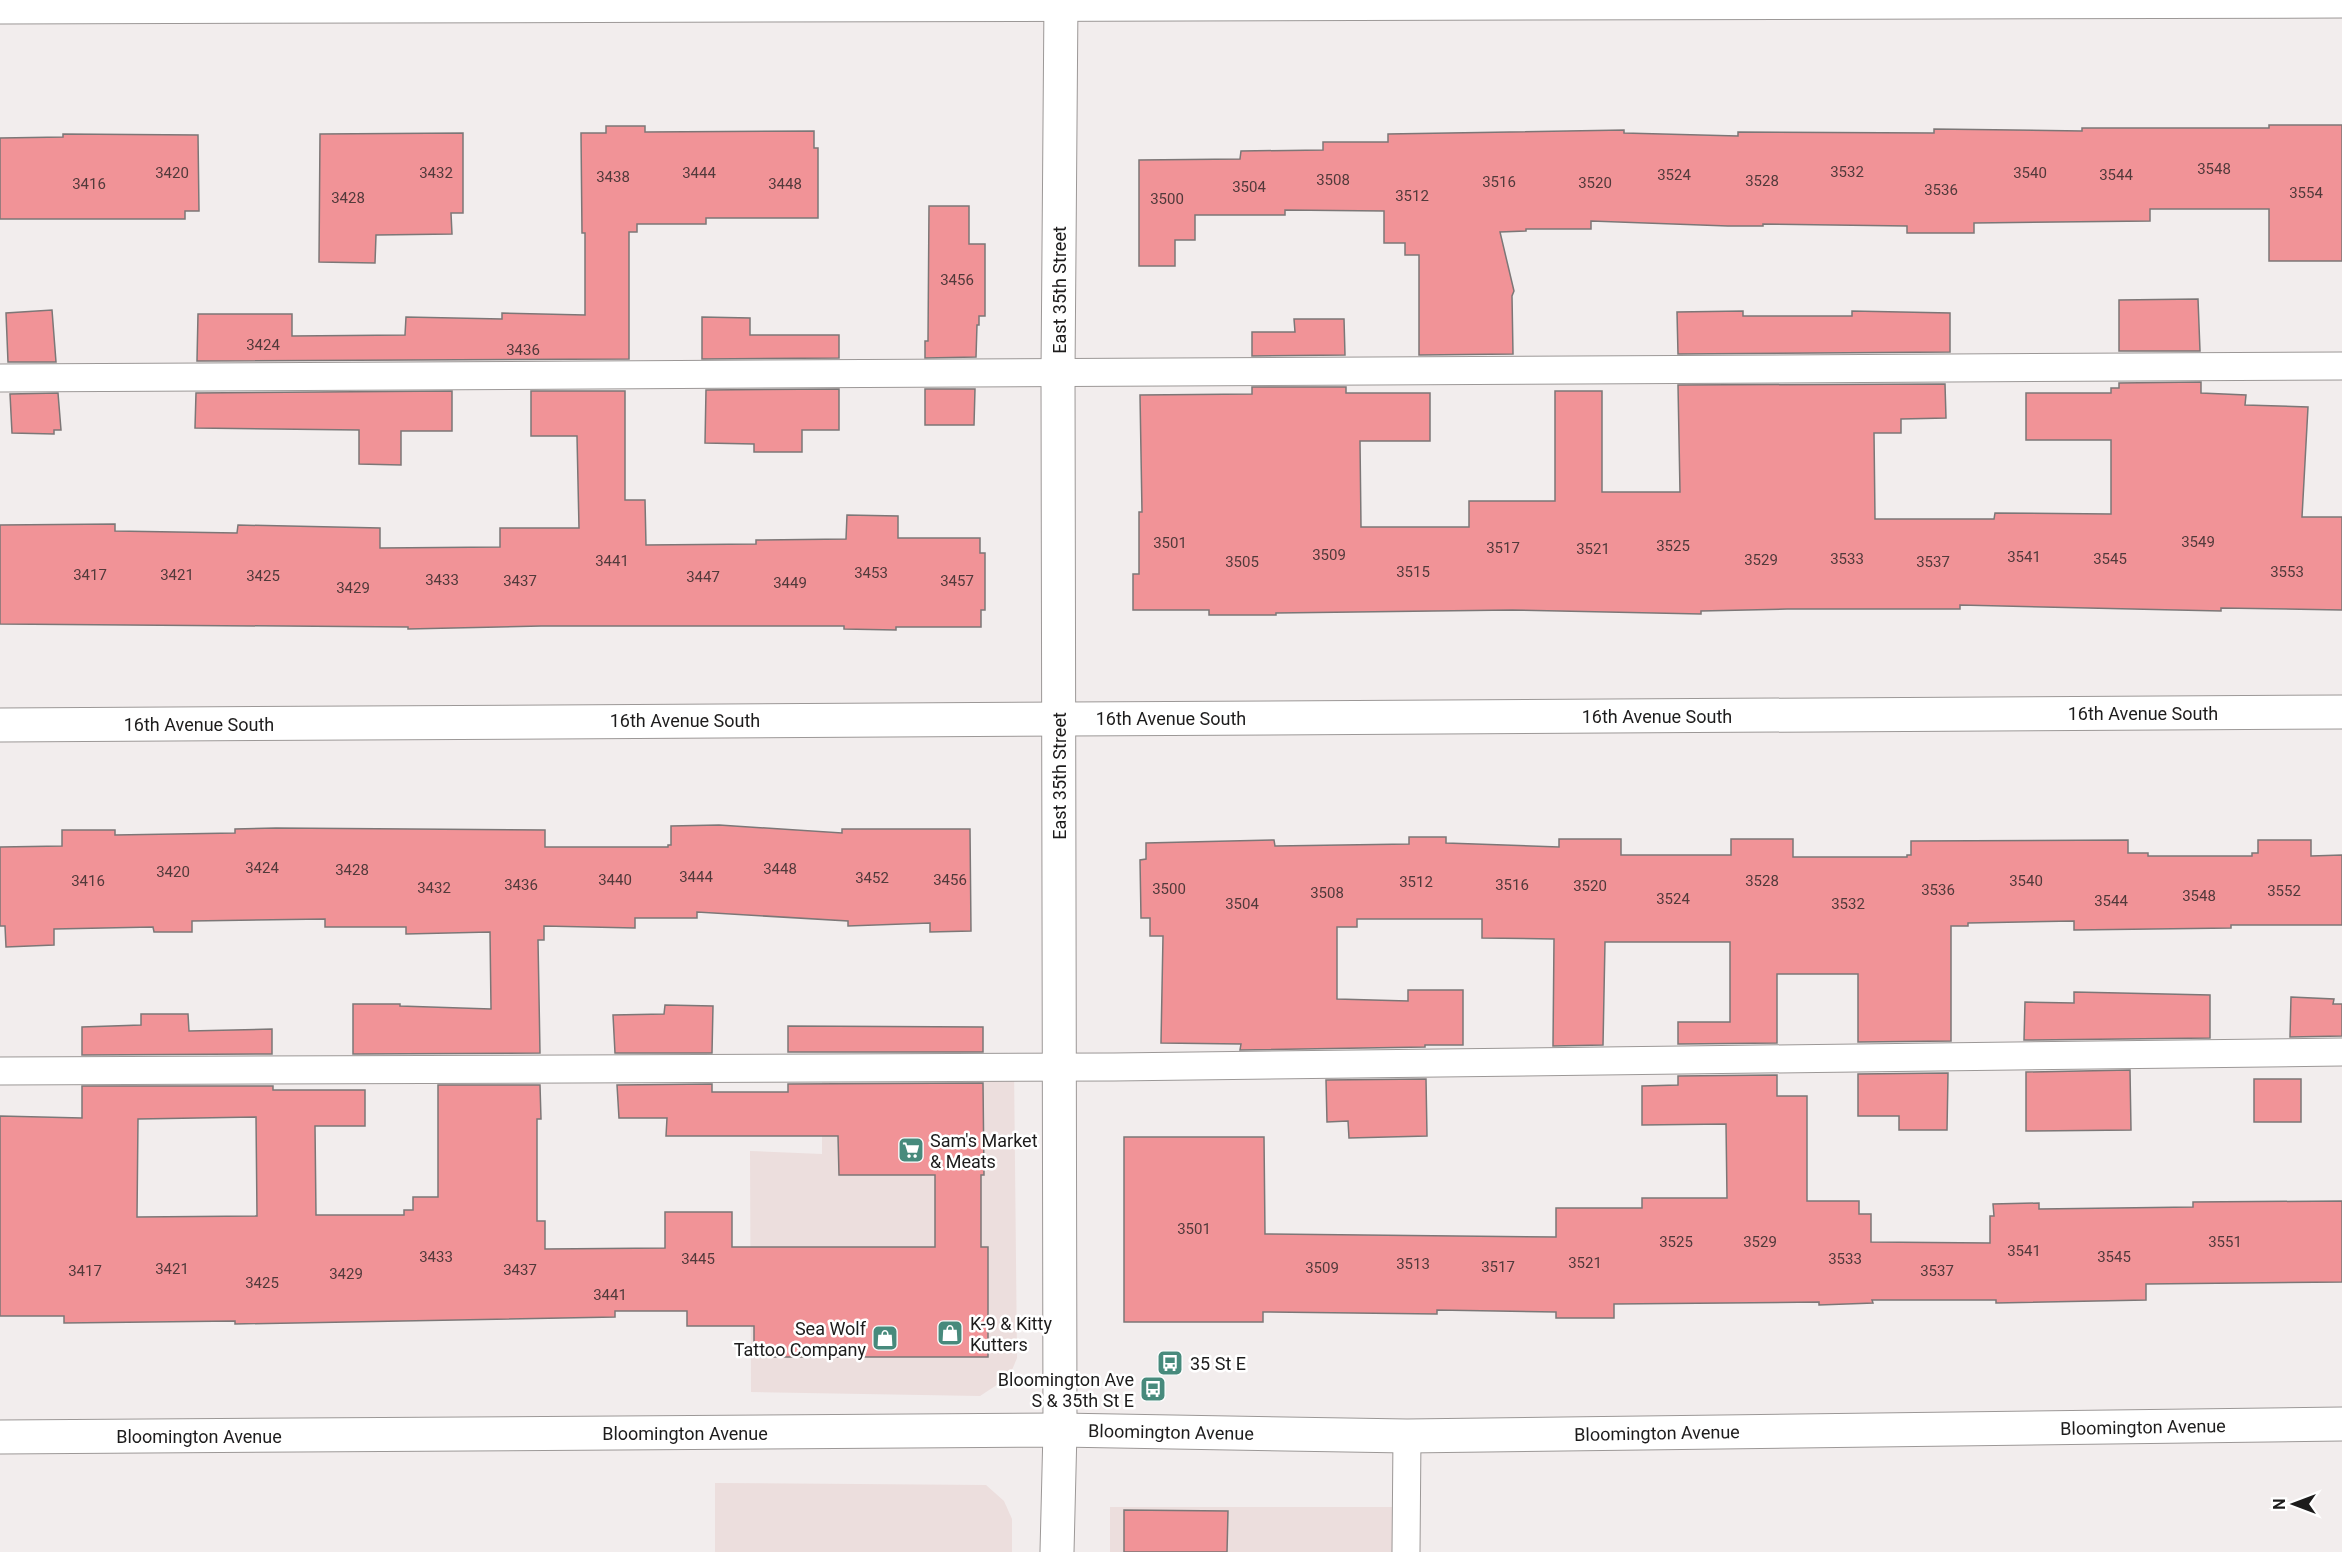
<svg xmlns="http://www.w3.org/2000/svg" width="2342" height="1552" font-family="Roboto,sans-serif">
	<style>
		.built { fill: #ecdedd }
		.building { fill: #f19397; stroke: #7c7777; stroke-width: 1.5; fill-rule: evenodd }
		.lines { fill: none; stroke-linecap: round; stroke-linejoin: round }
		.lane-casing { stroke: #9c9897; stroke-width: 29 }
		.street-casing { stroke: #9c9897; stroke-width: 35 }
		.secondary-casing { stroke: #9c9897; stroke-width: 35 }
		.lane { stroke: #fff; stroke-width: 27 }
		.street { stroke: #fff; stroke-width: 33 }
		.secondary { stroke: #fff; stroke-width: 33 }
		.labels { text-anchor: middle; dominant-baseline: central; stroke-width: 5; stroke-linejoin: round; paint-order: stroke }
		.number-label { font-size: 15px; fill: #523a3b }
		.street-label { font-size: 18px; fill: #1d1c1c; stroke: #fff }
		.poi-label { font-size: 18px; fill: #1d1c1c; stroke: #fff; text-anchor: start }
	</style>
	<rect width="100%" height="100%" fill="#f2eded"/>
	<g class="built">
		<polygon points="822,1065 1014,1066 1017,1358 1009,1377 980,1396 751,1392 750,1151 822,1154"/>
		<polygon points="715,1483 986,1485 1004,1501 1012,1519 1012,1552 715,1552"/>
		<rect x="1110" y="1507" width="306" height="45"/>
	</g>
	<g class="building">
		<polygon points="2269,125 2342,125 2342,261 2269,261 2269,209 2150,209 2150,221 1974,223 1974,233 1907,233 1907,226 1763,224 1763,226 1728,226 1591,221 1591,229 1526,229 1526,231 1500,232 1514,291 1512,296 1513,354 1419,355 1419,255 1405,255 1405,243 1384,243 1384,211 1285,210 1285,215 1195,215 1195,240 1175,240 1175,266 1139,266 1139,160 1240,159 1241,151 1323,150 1323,142 1388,142 1388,134 1624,130 1624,133 1738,136 1738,132 1934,133 1934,129 2082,131 2082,128 2269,128"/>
		<polygon points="606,126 645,126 645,132 814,131 814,148 818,148 818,218 706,218 706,224 637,224 637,232 629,232 629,359 197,361 198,314 292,314 292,336 405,335 406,317 502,319 502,313 585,315 585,233 582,233 581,133 606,133"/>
		<polygon points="463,133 463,213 451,213 452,234 376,235 375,263 319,262 320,134"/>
		<polygon points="63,134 198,135 199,211 185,211 185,219 0,219 0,138 63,137"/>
		<polygon points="929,206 969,206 969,244 985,244 985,316 979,316 979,325 977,325 976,357 925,358 925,341 928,341"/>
		<polygon points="2198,299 2200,351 2119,351 2119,300"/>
		<polygon points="52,310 56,362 8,362 6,313"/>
		<polygon points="1743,311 1743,316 1852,316 1852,311 1950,313 1950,352 1678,354 1677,312"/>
		<polygon points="702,317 750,318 750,335 839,335 839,358 702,359"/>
		<polygon points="1294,319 1344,319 1345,355 1252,356 1252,332 1295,332"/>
		<polygon points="2201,382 2201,393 2246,395 2245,405 2308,407 2302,517 2342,517 2342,610 2221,608 2221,611 1960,605 1960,609 1787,609 1701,611 1701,614 1512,610 1276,613 1276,615 1209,615 1209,610 1133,610 1133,574 1139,574 1139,512 1142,512 1140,395 1252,394 1252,387 1346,387 1346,393 1430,393 1430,441 1360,441 1361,527 1469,527 1469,501 1555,501 1555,391 1602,391 1602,492 1680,492 1678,385 1945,384 1946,418 1901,419 1901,433 1874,433 1875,519 1994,519 1995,513 2111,514 2111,440 2026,440 2026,393 2111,393 2111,388 2119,388 2119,383"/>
		<polygon points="839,389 839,430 802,430 802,452 754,452 754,444 705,443 706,390"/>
		<polygon points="925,389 975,389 974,425 925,425"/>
		<polygon points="452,391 452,431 401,431 401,465 359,464 359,430 195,428 196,393"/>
		<polygon points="531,391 625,391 625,500 645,500 646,545 756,544 756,540 846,539 847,515 898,516 898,538 980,538 980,553 985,553 985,610 981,610 981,627 896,627 896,630 844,629 844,626 541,626 408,629 408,627 0,624 0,525 115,524 115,531 237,533 238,525 380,528 380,548 500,547 500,528 579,528 577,436 531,436"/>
		<polygon points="58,393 61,430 54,430 54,434 12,433 10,394"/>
		<polygon points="719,825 842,833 842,829 970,829 971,931 930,932 930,923 848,926 848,921 697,912 697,918 635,918 635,928 544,926 544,940 538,940 540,1053 353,1054 353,1004 400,1004 400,1006 491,1009 490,932 406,934 406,927 325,927 325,919 192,921 192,932 154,932 153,927 54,929 54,945 6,947 5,926 0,926 0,847 62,846 62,830 115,830 115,835 235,833 235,829 276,828 545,830 545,847 668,847 668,845 671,845 671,826"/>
		<polygon points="1409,837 1446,837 1446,843 1559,847 1559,839 1621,839 1621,855 1731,855 1731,839 1793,839 1793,857 1907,857 1907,855 1911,855 1911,841 2128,840 2128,853 2148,853 2148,856 2252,856 2252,853 2258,853 2258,840 2311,840 2311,856 2342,855 2342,925 2231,925 2231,928 2074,930 2074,921 1968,923 1968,926 1951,926 1951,1041 1858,1042 1858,974 1777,974 1777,1043 1678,1044 1678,1022 1730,1022 1730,942 1605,942 1603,1045 1553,1046 1554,939 1482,938 1482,919 1357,919 1357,927 1337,927 1337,999 1408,1001 1408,990 1463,990 1463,1045 1425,1045 1425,1047 1240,1050 1241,1044 1161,1043 1163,936 1150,936 1150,918 1141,918 1140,860 1146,859 1146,843 1274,840 1275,846 1409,844"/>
		<polygon points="2074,992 2210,995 2210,1038 2024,1040 2025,1002 2074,1003"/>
		<polygon points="2291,997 2334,999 2333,1004 2342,1004 2342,1036 2290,1037"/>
		<polygon points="665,1005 713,1006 712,1053 615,1053 613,1015 664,1014"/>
		<polygon points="141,1014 188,1014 189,1031 272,1029 272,1054 82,1055 82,1027 141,1025"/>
		<polygon points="788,1026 983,1027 983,1052 788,1052"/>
		<polygon points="2130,1070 2131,1130 2026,1131 2026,1072"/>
		<polygon points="1948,1073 1947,1130 1899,1130 1899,1116 1858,1116 1858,1074"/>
		<polygon points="1777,1075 1777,1096 1807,1096 1807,1201 1859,1201 1859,1214 1871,1214 1871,1242 1990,1243 1990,1216 1994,1216 1993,1204 2039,1203 2039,1209 2193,1207 2193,1202 2342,1201 2342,1282 2146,1284 2146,1300 1996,1303 1996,1300 1872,1300 1873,1303 1819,1305 1819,1302 1614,1304 1614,1318 1556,1318 1556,1312 1437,1310 1437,1314 1263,1312 1263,1322 1124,1322 1124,1137 1264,1137 1265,1234 1556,1237 1556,1208 1642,1208 1642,1198 1727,1198 1726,1124 1642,1125 1642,1086 1678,1085 1678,1076"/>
		<polygon points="1426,1079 1427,1136 1349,1138 1348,1121 1327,1122 1326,1080"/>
		<rect x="2254" y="1079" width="47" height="43"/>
		<path d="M 983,1083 L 984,1175 L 981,1175 L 981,1247 L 988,1247 L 988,1357 L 754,1357 L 754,1326 L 687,1326 L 687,1311 L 615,1311 L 615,1317 L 235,1324 L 235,1321 L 64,1323 L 64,1316 L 0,1316 L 0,1116 L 82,1118 L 82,1086 L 273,1086 L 273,1090 L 365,1090 L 365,1126 L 315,1126 L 316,1215 L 404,1215 L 404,1210 L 413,1210 L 413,1197 L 438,1197 L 438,1085 L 540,1085 L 541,1119 L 537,1119 L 537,1221 L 545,1221 L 545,1249 L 665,1248 L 665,1212 L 732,1212 L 732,1247 L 935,1247 L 935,1175 L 839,1175 L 838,1136 L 666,1136 L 667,1118 L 619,1118 L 617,1085 L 712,1084 L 712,1092 L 788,1092 L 788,1084 ZM 256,1117 L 257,1216 L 137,1217 L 138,1119 Z"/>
		<polygon points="1124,1510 1228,1511 1227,1552 1124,1552"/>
	</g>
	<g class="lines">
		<g class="lane-casing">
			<g id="lane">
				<polyline points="0,378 2342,366"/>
				<polyline points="0,1071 1114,1067 2342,1052"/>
				<polyline points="1406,1552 1407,1436"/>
			</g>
		</g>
		<g class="street-casing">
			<g id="street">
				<polyline points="0,7 2342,1"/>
				<polyline points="0,725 2342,712"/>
			</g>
		</g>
		<g class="secondary-casing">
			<g id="secondary">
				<polyline points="0,1437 1060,1430 1407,1436 2342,1424"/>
				<polyline points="1057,1552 1060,1430 1058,373 1061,0"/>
			</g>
		</g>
		<use href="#lane" class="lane"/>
		<use href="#street" class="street"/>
		<use href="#secondary" class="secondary"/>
	</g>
	<defs>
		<g id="supermarket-square" transform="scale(1.35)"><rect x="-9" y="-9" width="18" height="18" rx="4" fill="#478a7c" stroke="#fff"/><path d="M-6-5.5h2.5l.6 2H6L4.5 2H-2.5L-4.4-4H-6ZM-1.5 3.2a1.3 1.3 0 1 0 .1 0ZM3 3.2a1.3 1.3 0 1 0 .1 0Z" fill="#fff"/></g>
		<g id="shop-square" transform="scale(1.35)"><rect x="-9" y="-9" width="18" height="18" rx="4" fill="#478a7c" stroke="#fff"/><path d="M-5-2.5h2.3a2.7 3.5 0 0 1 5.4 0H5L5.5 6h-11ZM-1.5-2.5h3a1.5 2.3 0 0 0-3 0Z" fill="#fff"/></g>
		<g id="bus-square" transform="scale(1.35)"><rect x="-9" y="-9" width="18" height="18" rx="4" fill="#478a7c" stroke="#fff"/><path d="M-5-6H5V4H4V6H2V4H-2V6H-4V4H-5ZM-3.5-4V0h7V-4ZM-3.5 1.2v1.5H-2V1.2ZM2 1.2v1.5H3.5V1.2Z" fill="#fff"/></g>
	</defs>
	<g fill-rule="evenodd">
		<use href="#supermarket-square" x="911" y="1150"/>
		<use href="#shop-square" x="950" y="1333"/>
		<use href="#shop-square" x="885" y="1338"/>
		<use href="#bus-square" x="1170" y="1363"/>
		<use href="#bus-square" x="1153" y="1389"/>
	</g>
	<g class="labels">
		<g class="number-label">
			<text x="2214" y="169">3548</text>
			<text x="1847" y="172">3532</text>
			<text x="172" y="173">3420</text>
			<text x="436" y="173">3432</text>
			<text x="699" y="173">3444</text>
			<text x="2030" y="173">3540</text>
			<text x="1674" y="175">3524</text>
			<text x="2116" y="175">3544</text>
			<text x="613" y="177">3438</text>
			<text x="1333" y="180">3508</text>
			<text x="1762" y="181">3528</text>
			<text x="1499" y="182">3516</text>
			<text x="1595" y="183">3520</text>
			<text x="89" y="184">3416</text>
			<text x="785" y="184">3448</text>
			<text x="1249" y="187">3504</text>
			<text x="1941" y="190">3536</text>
			<text x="2306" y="193">3554</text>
			<text x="1412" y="196">3512</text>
			<text x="348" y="198">3428</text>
			<text x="1167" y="199">3500</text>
			<text x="957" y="280">3456</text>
			<text x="263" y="345">3424</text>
			<text x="523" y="350">3436</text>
			<text x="2198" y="542">3549</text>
			<text x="1170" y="543">3501</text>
			<text x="1673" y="546">3525</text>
			<text x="1503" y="548">3517</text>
			<text x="1593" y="549">3521</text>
			<text x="1329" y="555">3509</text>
			<text x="2024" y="557">3541</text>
			<text x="1847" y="559">3533</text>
			<text x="2110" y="559">3545</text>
			<text x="1761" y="560">3529</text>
			<text x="612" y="561">3441</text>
			<text x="1242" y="562">3505</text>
			<text x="1933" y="562">3537</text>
			<text x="1413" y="572">3515</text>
			<text x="2287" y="572">3553</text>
			<text x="871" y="573">3453</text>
			<text x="90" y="575">3417</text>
			<text x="177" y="575">3421</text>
			<text x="263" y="576">3425</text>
			<text x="703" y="577">3447</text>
			<text x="442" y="580">3433</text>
			<text x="520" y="581">3437</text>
			<text x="957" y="581">3457</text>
			<text x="790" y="583">3449</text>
			<text x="353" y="588">3429</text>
			<text x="262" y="868">3424</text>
			<text x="780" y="869">3448</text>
			<text x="352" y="870">3428</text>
			<text x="173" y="872">3420</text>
			<text x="696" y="877">3444</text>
			<text x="872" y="878">3452</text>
			<text x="615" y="880">3440</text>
			<text x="950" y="880">3456</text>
			<text x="88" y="881">3416</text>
			<text x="1762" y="881">3528</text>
			<text x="2026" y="881">3540</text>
			<text x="1416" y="882">3512</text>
			<text x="521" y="885">3436</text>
			<text x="1512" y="885">3516</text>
			<text x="1590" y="886">3520</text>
			<text x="434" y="888">3432</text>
			<text x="1169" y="889">3500</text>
			<text x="1938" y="890">3536</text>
			<text x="2284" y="891">3552</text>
			<text x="1327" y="893">3508</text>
			<text x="2199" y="896">3548</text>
			<text x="1673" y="899">3524</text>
			<text x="2111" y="901">3544</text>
			<text x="1242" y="904">3504</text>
			<text x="1848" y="904">3532</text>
			<text x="1194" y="1229">3501</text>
			<text x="1676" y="1242">3525</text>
			<text x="1760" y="1242">3529</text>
			<text x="2225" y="1242">3551</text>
			<text x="2024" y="1251">3541</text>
			<text x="436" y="1257">3433</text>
			<text x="2114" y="1257">3545</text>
			<text x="698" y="1259">3445</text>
			<text x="1845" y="1259">3533</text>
			<text x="1585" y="1263">3521</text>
			<text x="1413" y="1264">3513</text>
			<text x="1498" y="1267">3517</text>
			<text x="1322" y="1268">3509</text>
			<text x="172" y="1269">3421</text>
			<text x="520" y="1270">3437</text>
			<text x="85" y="1271">3417</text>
			<text x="1937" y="1271">3537</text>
			<text x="346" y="1274">3429</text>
			<text x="262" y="1283">3425</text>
			<text x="610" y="1295">3441</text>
		</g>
		<g class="street-label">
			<text transform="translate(1059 290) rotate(-90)">East 35th Street</text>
			<text x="2143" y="713">16th Avenue South</text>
			<text x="1657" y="716">16th Avenue South</text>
			<text x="1171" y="718">16th Avenue South</text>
			<text x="685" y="720">16th Avenue South</text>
			<text x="199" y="724">16th Avenue South</text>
			<text transform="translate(1059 776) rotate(-90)">East 35th Street</text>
			<text transform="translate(2143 1427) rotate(-1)">Bloomington Avenue</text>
			<text transform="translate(1171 1432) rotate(1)">Bloomington Avenue</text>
			<text x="685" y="1433">Bloomington Avenue</text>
			<text transform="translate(1657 1433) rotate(-1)">Bloomington Avenue</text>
			<text x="199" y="1436">Bloomington Avenue</text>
		</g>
		<g class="poi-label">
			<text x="930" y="1140">Sam's Market<tspan x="930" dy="21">&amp; Meats</tspan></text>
			<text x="970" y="1323">K-9 &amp; Kitty<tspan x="970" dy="21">Kutters</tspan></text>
			<text x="866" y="1328" text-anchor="end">Sea Wolf<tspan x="866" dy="21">Tattoo Company</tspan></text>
			<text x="1190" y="1363">35 St E</text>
			<text x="1134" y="1379" text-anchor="end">Bloomington Ave<tspan x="1134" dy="21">S &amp; 35th St E</tspan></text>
		</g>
	</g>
	<g transform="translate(2294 1504) rotate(270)" stroke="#ffffff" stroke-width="4.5" paint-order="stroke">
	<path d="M0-4.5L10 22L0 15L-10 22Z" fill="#1d1c1c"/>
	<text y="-9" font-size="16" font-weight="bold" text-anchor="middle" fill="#1d1c1c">N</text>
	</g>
</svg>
